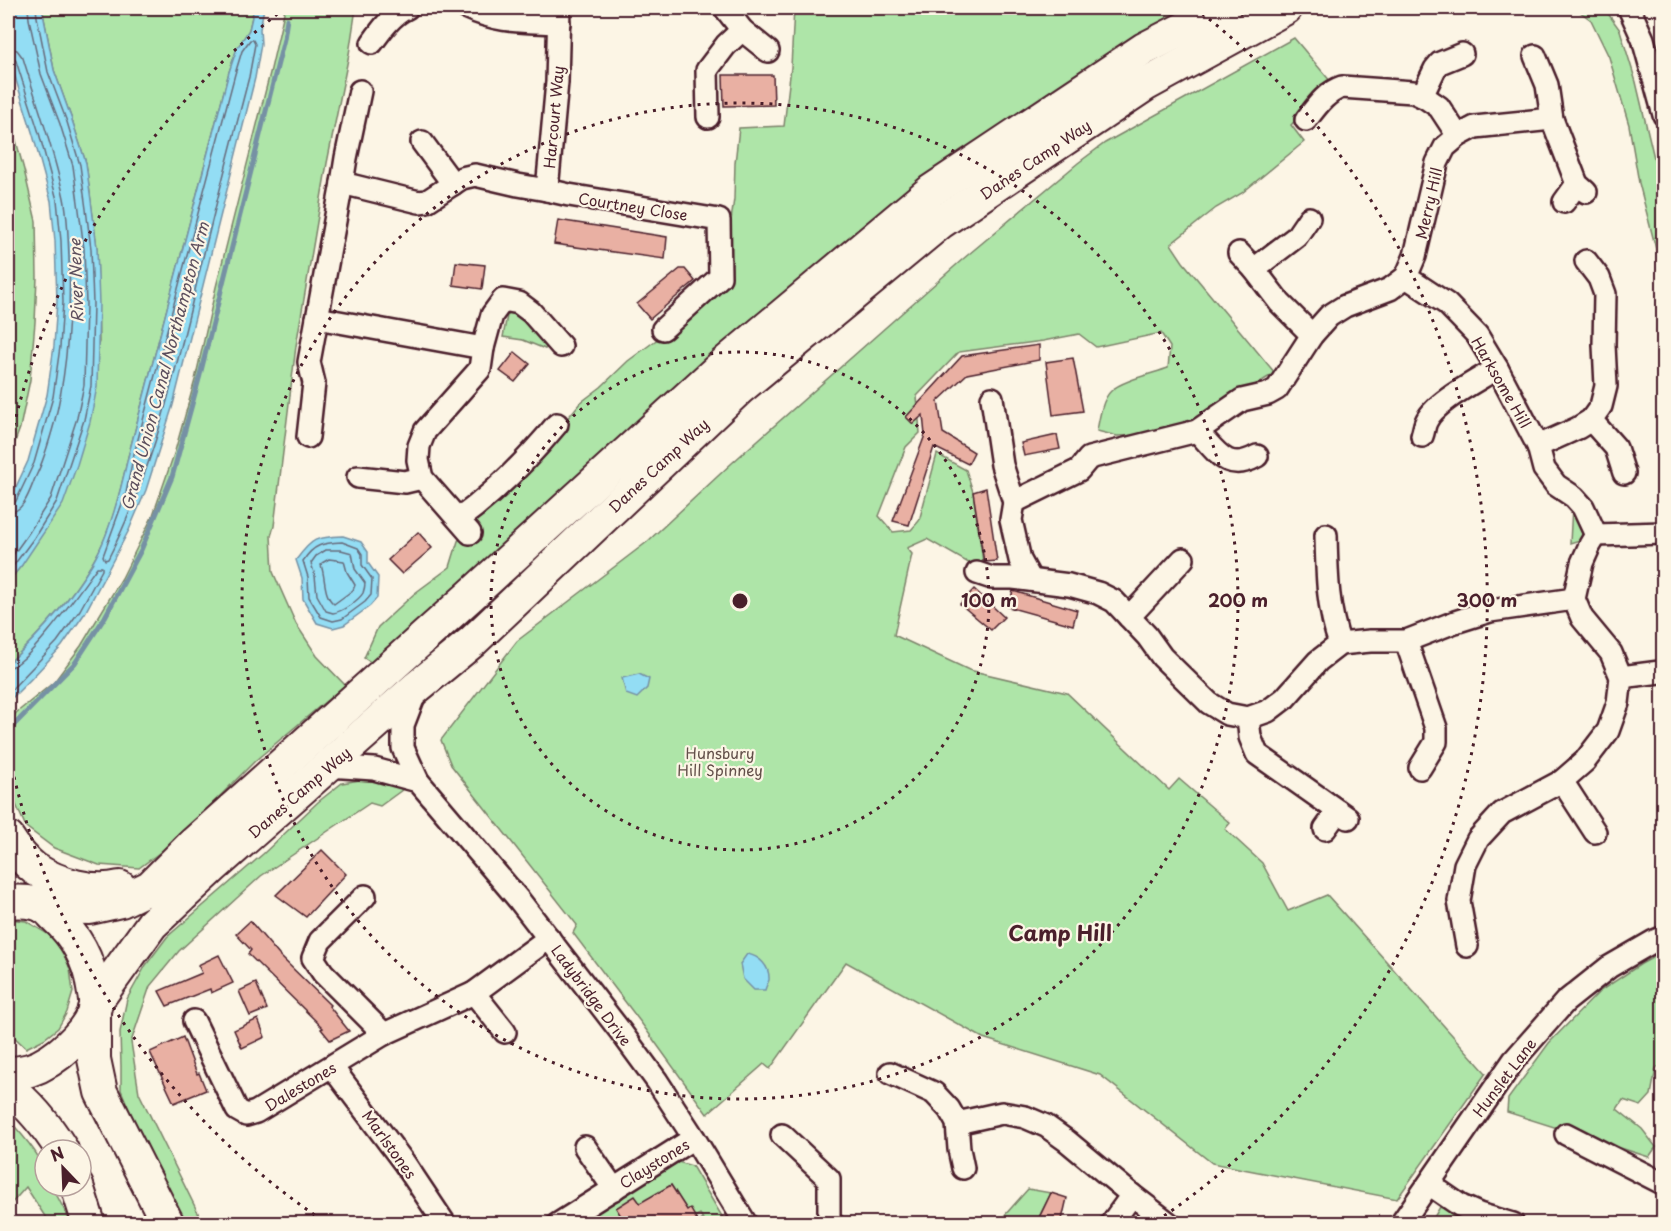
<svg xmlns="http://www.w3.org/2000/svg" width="1671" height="1231" font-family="'Playpen Sans',sans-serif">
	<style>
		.green { fill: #aee5a8; stroke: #7c826a; stroke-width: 1.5 }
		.water { fill: #93ddf4; stroke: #7691a4; stroke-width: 1.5 }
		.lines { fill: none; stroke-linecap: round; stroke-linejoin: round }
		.shore { stroke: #676b7b; stroke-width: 1.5 }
		.stream { stroke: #7691a4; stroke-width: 5 }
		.building { fill: #e9b0a3; stroke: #4a1f2b; stroke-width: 1.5 }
		.minor-casing { stroke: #4a1f2b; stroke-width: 26 }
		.highway-casing { stroke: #4a1f2b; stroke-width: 36 }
		.minor { stroke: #fcf5e5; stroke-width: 21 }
		.highway { stroke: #fcf5e5; stroke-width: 32 }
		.ring { fill: none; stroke: #4a1f2b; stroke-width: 3; stroke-dasharray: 3 6 }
		.labels { text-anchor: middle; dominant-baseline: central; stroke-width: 4.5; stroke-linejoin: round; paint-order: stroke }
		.street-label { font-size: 15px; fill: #4a1f2b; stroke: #fcf5e5 }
		.park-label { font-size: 15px; fill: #63504a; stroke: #fcf5e5 }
		.water-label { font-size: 16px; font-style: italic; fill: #5c4e5d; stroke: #fcf5e5 }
		.district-label { font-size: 21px; font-weight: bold; fill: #4a1f2b; stroke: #fcf5e5 }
		.centre { fill: #4a1f2b; stroke: #fcf5e5; stroke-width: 3 }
		.ring-label { font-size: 18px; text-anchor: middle; font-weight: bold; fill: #4a1f2b; stroke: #fcf5e5; stroke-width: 4.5; stroke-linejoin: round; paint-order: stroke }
	</style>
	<rect width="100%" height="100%" fill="#fcf5e5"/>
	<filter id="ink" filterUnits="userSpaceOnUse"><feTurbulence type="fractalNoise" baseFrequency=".0167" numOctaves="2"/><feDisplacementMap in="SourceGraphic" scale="12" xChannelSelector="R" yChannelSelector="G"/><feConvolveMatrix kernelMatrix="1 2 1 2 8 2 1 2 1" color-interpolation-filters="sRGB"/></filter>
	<g filter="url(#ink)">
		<g class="green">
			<path d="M 42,8 L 254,8 L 249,30 L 237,49 L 229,72 L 128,457 C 121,490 111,532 93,562 C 71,599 39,635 8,664 L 8,582 L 22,565 L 99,342 L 97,248 L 86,163 L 72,120 L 54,70 Z"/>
			<polygon points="285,8 356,8 349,54 327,163 296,346 274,526 271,536 273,572 296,624 317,656 345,685 256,760 174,842 139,868 99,865 54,848 26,827 13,798 8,775 8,724 16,713 54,682 81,646 122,578 153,515 175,451 195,380 216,287 271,69"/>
			<polygon points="794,8 1193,8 634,425 372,663 364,658 378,627 415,593 450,567 458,541 473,525 470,520 562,425 580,403 601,387 628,361 663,335 722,285 734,199 735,163 739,128 784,126 791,67"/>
			<polygon points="1575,8 1604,8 1620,30 1636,82 1654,158 1663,199 1663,255 1658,257 1639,183 1629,125 1609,57 1591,20"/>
			<path d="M 1294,38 L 1331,82 L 1291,125 L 1304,142 L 1242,193 L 1216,208 L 1171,244 L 1183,262 L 1275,373 L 1193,423 L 1148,435 L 1117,436 L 1097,431 C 1099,420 1102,399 1111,391 C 1120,381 1155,373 1168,368 L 1170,347 L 1161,333 L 1096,347 L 1079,334 L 1043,341 L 959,352 L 917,396 L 920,433 L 906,447 L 879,516 L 893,532 L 911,530 L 919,521 L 937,454 L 966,470 L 973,492 L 983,562 L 972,565 L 927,539 L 907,548 L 912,554 L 894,635 L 969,670 L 1067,693 L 1169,790 L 1179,779 L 1230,823 L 1225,829 L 1262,863 L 1288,911 L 1327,895 L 1486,1073 L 1397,1199 L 1212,1163 L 1100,1075 L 983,1038 L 846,962 L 770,1069 L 764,1064 L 707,1114 L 642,1024 L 573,933 L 577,925 L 451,765 L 441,740 L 517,641 L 647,542 L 732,463 L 963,259 L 1078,163 L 1105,143 Z"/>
			<polygon points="8,111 24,170 36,221 37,277 35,322 30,380 20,428 8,461"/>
			<path d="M 508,310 C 527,316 536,331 547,347 L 545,349 L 523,340 L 503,337 Z"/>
			<polygon points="1572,506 1584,534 1583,539 1570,543"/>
			<polygon points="372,778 392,781 402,790 380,806 370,803 261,876 179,951 150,986 131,1042 139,1093 203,1223 182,1223 140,1136 121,1090 121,1066 120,1032 127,999 146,965 167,937 263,854 318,802 342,783"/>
			<polygon points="8,919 26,921 48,934 62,949 70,969 73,992 67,1012 58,1028 44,1039 26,1048 12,1035 8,1037"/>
			<polygon points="1663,952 1663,1065 1656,1068 1651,1095 1641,1106 1623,1100 1617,1109 1642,1129 1656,1147 1649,1157 1507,1112 1508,1099 1549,1043 1600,991 1641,964"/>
			<path d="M 8,1119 C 19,1131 41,1155 45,1171 C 46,1175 45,1182 45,1186 L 52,1186 L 71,1223 L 35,1223 L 46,1218 L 26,1187 L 10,1205 L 8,1202 Z"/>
			<polygon points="678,1162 692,1166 726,1223 698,1223 697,1222 703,1219 700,1214 695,1217 687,1210 671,1185 640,1204 620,1223 591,1223 592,1216 595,1213"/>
			<polygon points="1028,1189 1051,1193 1036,1223 997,1224"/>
			<polygon points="1440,1207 1480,1224 1430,1224"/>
		</g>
		<g class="water">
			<polygon points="8,8 42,8 54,70 72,120 86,163 92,208 97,248 99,304 97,387 90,422 77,465 63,504 22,565 8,582 8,504 28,461 47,395 54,346 57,301 55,241 51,201 33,135 11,64 8,50"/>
			<path d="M 254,8 L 264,8 L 260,29 L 261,44 L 255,78 L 173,405 L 146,490 L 129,530 L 85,613 L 62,646 L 31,679 L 8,702 L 8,664 C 39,635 71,599 93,562 C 110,534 121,489 128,457 L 229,72 L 237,48 L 249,30 Z"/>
			<path d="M 343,536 L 361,542 L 368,552 L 368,563 L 378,577 L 377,598 L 370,606 L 344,625 L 333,628 L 317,623 L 303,599 L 302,578 L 296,560 C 312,538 316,537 343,536 Z"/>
			<polygon points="639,674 649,679 647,688 637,698 626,694 622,678"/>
			<path d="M 747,954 C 759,956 770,966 769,980 C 768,983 766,986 765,990 L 754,990 L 743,979 L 740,964 Z"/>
		</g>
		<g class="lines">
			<g class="shore">
				<path d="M 253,40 L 255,44 L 249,77 C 229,154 209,230 191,307 C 169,396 150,477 108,559 L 105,560 L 103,556 L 126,493 L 133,458 L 235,74 L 242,51 L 250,40 Z"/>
				<path d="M 8,48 L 17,50 L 23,58 C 37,104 54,150 64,198 C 68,217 68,238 69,257 C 71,314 68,369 54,424 C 49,442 44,460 36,476 C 30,489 25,512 8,513"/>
				<polyline points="8,56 13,57 16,61 39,133 57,200 61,241 63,302 60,347 53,397 34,463 16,501 12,505 8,506"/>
				<path d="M 342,542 L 358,548 L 362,554 L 362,565 L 372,579 L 371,595 L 365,602 L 342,619 L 333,621 L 321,617 L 309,597 L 308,577 L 303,561 C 314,544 323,543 342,542 Z"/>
				<path d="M 326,550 L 341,550 L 352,553 L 355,569 L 365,583 C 365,585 364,590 363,593 C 359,600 342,612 333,613 L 326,611 L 317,595 L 315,576 L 311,563 L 316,556 Z"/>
				<path d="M 329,559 L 344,561 L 347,572 L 355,585 L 353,590 L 334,604 C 323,595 326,579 321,565 L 322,563 Z"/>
				<polyline points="8,562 28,534 51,498 77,418 84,385 86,304 84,249 79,210 73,166 60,124 41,74 29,19 28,8"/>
				<polyline points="8,573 34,538 57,501 84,420 91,386 93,304 91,249 86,209 80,165 67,122 48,72 37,17 36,8"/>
				<path d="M 8,668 C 28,666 83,586 97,567 L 102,567 L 102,570 L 80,610 L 57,642 L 8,693"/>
			</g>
			<polyline class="stream" points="8,731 75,663 105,617 141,550 172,477 200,375 284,39 287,19"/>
		</g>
		<g class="building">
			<polygon points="723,75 773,75 774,105 724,106"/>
			<polygon points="558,220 667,237 665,259 554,244"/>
			<polygon points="456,262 485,265 482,289 453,285"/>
			<polygon points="680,269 685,269 695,281 650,319 637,304"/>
			<polygon points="1039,345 1039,360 967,374 938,401 943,433 974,452 968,464 934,447 909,525 893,521 925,435 923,415 913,424 906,417 962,356"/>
			<polygon points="515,352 530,364 515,382 500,371"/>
			<polygon points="1073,358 1083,411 1053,415 1046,362"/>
			<polygon points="1057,435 1060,449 1024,456 1021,443"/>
			<polygon points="986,488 997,561 984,562 973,492"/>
			<polygon points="418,532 432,548 402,574 388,560"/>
			<polygon points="974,589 1004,617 991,630 960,604"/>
			<polygon points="1013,591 1077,610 1073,625 1008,607"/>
			<polygon points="322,850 346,874 306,917 276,895"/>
			<polygon points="250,921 279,955 330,1005 329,1006 349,1031 330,1040 321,1029 323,1028 248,954 251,950 236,934"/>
			<polygon points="219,955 233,983 211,993 210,989 167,1006 159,991 202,973 198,965"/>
			<polygon points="256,983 267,1009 250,1016 239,991"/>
			<polygon points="258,1019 265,1037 242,1048 234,1030"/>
			<polygon points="183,1037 197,1074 199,1073 206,1090 174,1103 150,1052"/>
			<polygon points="671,1185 687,1210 690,1208 699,1224 626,1224 616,1208 635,1196 640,1203"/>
			<polygon points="1051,1193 1067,1198 1061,1224 1036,1224"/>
		</g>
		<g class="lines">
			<g class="minor-casing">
				<g id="minor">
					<path d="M 467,8 C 499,23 524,21 559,23"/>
					<polyline points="725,8 742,30 768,51"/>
					<polyline points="1629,8 1643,39 1664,115"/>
					<path d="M 372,43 C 382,29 392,15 407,8"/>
					<polyline points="1535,56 1547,85 1552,119 1577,184 1586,192"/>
					<polyline points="360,91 346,158 342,183 419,202 427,201 462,178 475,175 518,185 547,190 557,82 559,8"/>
					<polyline points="1422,96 1435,69 1440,63 1462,54"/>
					<polyline points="708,117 707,70 726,45 742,30"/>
					<path d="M 1306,120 C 1317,106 1325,93 1342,87 L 1413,92 L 1426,98 L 1439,107 L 1458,136"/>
					<polyline points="422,142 453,184"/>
					<polyline points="547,190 569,195 719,220 720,277 663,329"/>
					<polyline points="1564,202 1577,184"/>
					<polyline points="1309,218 1296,237 1254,269 1280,303 1312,335"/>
					<polyline points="1239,253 1254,269"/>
					<polyline points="1406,277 1447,304 1477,335 1497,368 1538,446 1544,469 1556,485 1574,497 1583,507 1596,535"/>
					<polyline points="317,318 483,348 492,315 503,300 519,303 531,312 561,346"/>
					<polyline points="992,398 1002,465 1014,502 1079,470 1089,458 1197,431 1242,400 1268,394 1277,389 1312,335 1329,316 1345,306 1390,289 1406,277 1415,256 1437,163 1445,147 1458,136 1475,127 1552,119"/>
					<polyline points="1591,420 1616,448 1624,473"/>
					<path d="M 1197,431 C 1217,452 1227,473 1257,456"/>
					<path d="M 1422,436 C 1424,431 1424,426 1426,422 C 1434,402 1479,380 1497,368"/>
					<polyline points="308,437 314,383 309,362 342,183"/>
					<polyline points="1538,446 1578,428 1591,420 1601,406 1606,386 1604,345 1605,294 1599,278 1586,261"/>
					<polyline points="358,477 405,482 422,478"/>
					<polyline points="1014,502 1011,520 1020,560 1031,580"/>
					<path d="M 459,519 C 496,492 528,459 557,424"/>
					<polyline points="470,533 422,478 418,460 419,446 425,431 480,369 483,348"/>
					<path d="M 1326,535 C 1327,574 1327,607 1340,644"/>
					<polyline points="1596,535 1664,533"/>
					<polyline points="977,573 992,578 1013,578 1069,585 1098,593 1114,601 1147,636 1162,657 1209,703 1227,714 1248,718 1268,711 1285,698 1318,661 1340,644 1370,641 1406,641 1455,622 1490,611 1574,599"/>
					<polyline points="1129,617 1183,559"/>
					<polyline points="1406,641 1436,728 1436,742 1420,768"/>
					<polyline points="1621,677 1660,672"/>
					<polyline points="416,691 403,725 403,748 418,781 519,900 621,1032 657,1081 694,1138 746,1224"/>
					<polyline points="1248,718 1250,737 1257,754 1348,818"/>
					<polyline points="328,766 374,769 418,781"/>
					<polyline points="1562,781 1595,832"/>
					<polyline points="1325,829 1338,811"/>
					<polyline points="365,896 320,941 313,958 323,973 384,1034"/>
					<polyline points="1467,946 1459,901 1465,865 1478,839 1502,813 1562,781 1585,761 1608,731 1618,703 1621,677 1611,653 1582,618 1574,599 1582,563 1590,545 1596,535"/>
					<polyline points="474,993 505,1032"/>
					<polyline points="194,1021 237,1110 246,1115 256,1112 384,1034 474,993 549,938"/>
					<polyline points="332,1067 405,1164 445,1224"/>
					<polyline points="890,1073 934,1093 949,1109 957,1123 959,1149 963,1168"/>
					<polyline points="957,1123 1002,1113 1025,1117 1046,1126 1067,1141 1132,1195 1170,1224"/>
					<polyline points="1566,1134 1664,1184"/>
					<polyline points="782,1135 829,1179 829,1220 833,1224"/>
					<polyline points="585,1147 614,1189"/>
					<polyline points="1429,1184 1461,1206 1479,1214 1513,1224"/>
					<polyline points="558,1224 694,1138"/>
					<polyline points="1111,1224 1132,1195"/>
					<polyline points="1401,1224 1514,1060 1565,1002 1609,967 1654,941 1664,937"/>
				</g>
			</g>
			<g class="highway-casing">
				<g id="highway">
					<path d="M 8,838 C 15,849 24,861 35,869 C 58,884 94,894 120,887"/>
					<path d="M 8,902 C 18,901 35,901 44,907 C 48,909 51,913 54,916 C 76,936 89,959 93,988 C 94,994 96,1001 95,1007 C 89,1032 55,1062 30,1070 C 23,1072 15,1073 8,1073"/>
					<polyline points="44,907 90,908 121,901 150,887 191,846 470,596 724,364 931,191 1144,49 1224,8"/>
					<polyline points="95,1003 152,924 212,868 417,687 473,641 739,389 941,222 1145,85 1286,8"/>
					<polyline points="94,1009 94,1059 101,1092 168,1224"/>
					<path d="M 8,1088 C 30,1105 47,1126 62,1150"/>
					<polyline points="77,1186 89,1224"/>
				</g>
			</g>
			<use href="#minor" class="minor"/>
			<use href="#highway" class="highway"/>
		</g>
	</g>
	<g class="ring">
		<circle cx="740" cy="601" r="249"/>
		<circle cx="740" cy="601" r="498"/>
		<path d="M322 1220A747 747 0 0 1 8 750M8 452A747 747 0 0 1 285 8M1195 8A747 747 0 0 1 1158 1220"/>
	</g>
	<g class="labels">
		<g class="street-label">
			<text transform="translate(553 117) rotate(-85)">Harcourt Way</text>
			<text transform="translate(1035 159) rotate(-34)">Danes Camp Way</text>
			<text transform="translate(1428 203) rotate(-77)">Merry Hill</text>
			<text transform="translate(633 206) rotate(9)">Courtney Close</text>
			<text transform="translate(1502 382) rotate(60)">Harksome Hill</text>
			<text transform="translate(658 465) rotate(-43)">Danes Camp Way</text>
			<text transform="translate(299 792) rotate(-41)">Danes Camp Way</text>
			<text transform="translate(592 995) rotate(53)">Ladybridge Drive</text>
			<text transform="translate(1504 1077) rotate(-53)">Hunslet Lane</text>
			<text transform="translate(300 1086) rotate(-31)">Dalestones</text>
			<text transform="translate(390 1144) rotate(54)">Marlstones</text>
			<text transform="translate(654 1163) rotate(-32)">Claystones</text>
		</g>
		<g class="park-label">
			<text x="720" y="752">Hunsbury<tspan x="720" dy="17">Hill Spinney</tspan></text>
		</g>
		<g class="water-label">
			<text transform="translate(75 281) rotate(-92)">River Nene</text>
			<text transform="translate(164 366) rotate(-75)">Grand Union Canal Northampton Arm</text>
		</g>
		<g class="district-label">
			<text x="1060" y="932">Camp Hill</text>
		</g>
	</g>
	<circle cx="740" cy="601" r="9" class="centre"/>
	<g class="ring-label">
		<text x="989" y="607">100 m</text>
		<text x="1238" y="607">200 m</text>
		<text x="1487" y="607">300 m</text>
	</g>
	<rect width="1671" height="1231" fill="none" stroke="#fcf5e5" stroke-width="30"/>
	<rect x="15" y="15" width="1641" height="1201" fill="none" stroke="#4a1f2b" stroke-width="2" filter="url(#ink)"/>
	<g transform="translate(63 1168) rotate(337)"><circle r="28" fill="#fcf5e5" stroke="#b59f9b" stroke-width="1.5"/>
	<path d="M0-4.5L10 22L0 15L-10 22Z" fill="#4a1f2b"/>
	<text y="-9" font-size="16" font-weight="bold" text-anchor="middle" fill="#4a1f2b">N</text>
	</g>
</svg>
